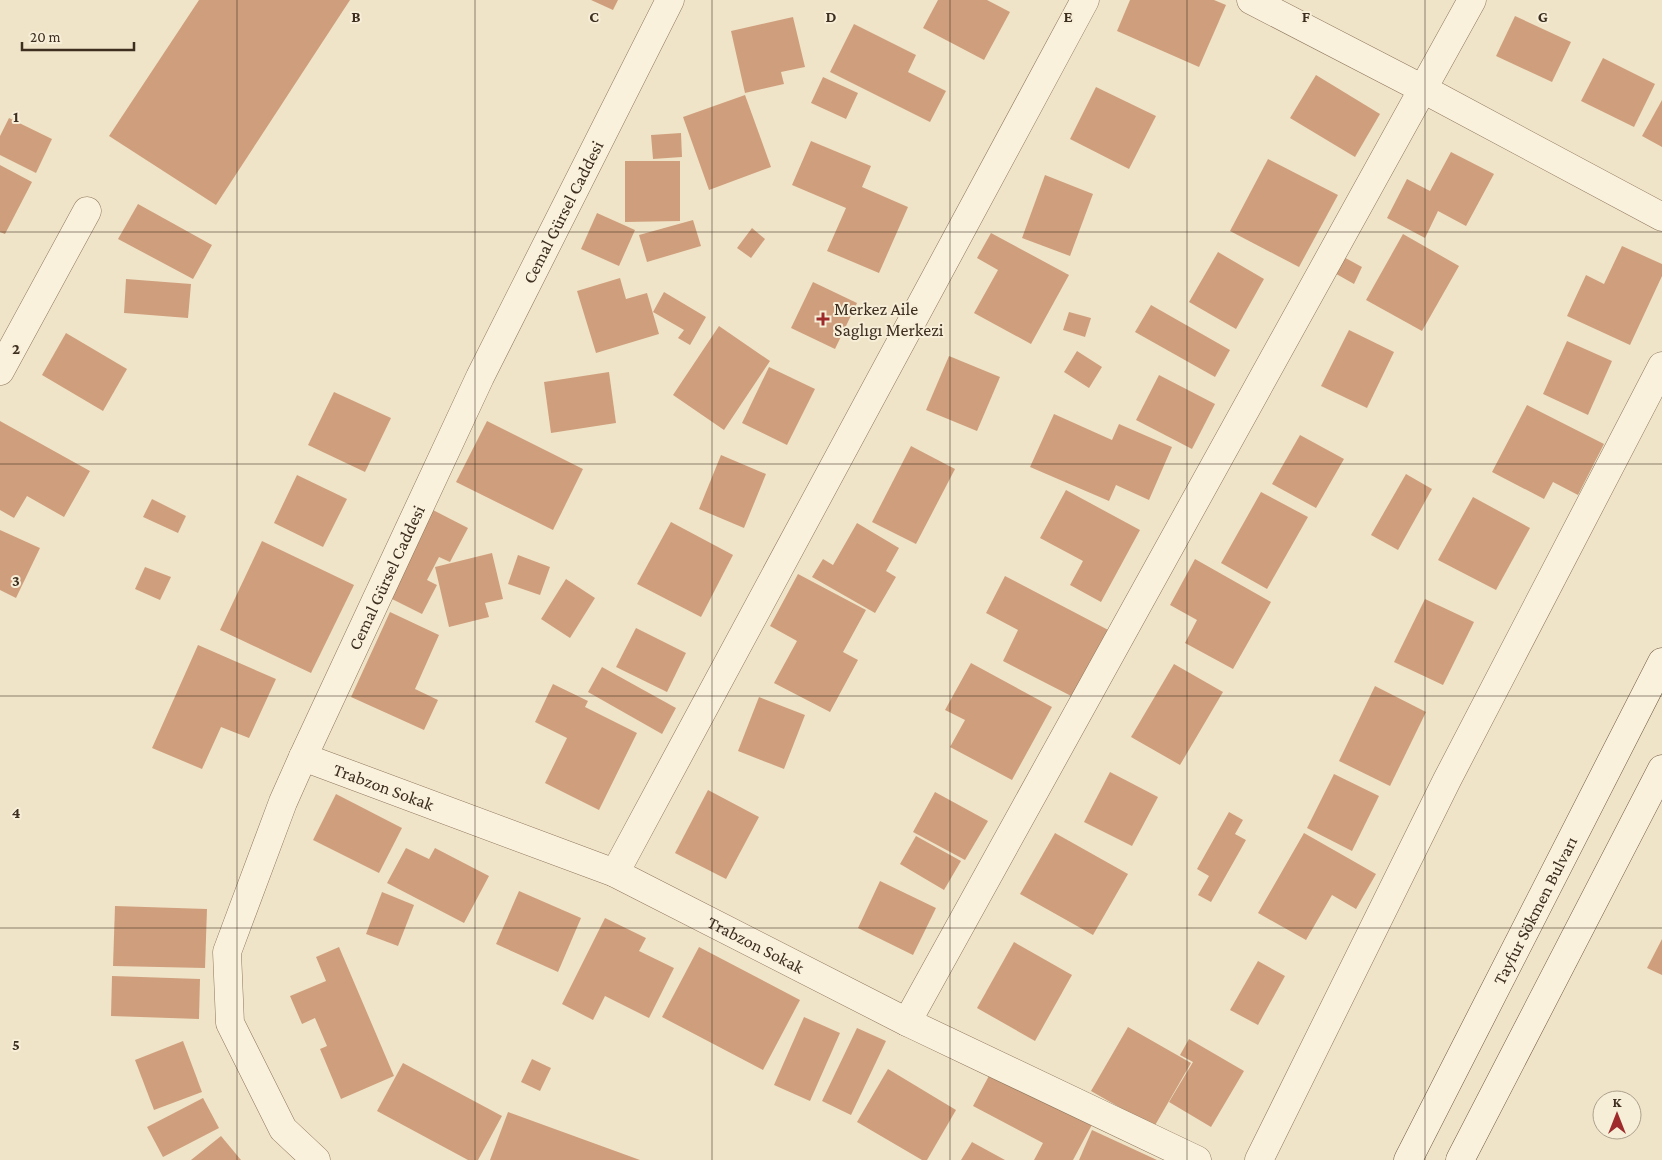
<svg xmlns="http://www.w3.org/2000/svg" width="1662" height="1160" font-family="'Crimson Pro',serif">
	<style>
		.building { fill: #cf9f7d }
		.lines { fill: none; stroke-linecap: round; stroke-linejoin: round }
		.minor-casing { stroke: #8d765c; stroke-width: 29 }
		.secondary-casing { stroke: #6f573f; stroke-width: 29 }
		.minor { stroke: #faf1dc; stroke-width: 28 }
		.secondary { stroke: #faf1dc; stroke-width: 28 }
		.grid { fill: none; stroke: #3d2e20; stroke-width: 1; stroke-opacity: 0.55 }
		.poi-dot { fill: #9e2a2b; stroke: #f7eed8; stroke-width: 2 }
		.labels { text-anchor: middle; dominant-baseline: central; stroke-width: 4; stroke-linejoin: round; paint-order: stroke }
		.street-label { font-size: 18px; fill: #3d2e20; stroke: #f7eed8 }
		.poi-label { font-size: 18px; fill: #3d2e20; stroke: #f7eed8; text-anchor: start }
		.grid-label { font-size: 16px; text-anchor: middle; font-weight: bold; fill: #3d2e20; stroke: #f7eed8; stroke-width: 4; stroke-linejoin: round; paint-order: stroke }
	</style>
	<rect width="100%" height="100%" fill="#f0e4c8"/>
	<g class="building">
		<polygon points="199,0 350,0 216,205 109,136"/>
		<polygon points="591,0 618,0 613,10"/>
		<polygon points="938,0 987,0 1010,12 984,60 923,28"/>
		<polygon points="1130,0 1214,0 1226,5 1199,67 1117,31"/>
		<polygon points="1515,16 1571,42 1552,82 1496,56"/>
		<polygon points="793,17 805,67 781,72 784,84 745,93 731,31"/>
		<polygon points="854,24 916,55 908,72 946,91 930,122 830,72"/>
		<polygon points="1603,58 1655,84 1634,127 1581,101"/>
		<polygon points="1316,75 1380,114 1355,157 1290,118"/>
		<polygon points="823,77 858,93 846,119 811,103"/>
		<polygon points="1096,87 1156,116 1129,169 1070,139"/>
		<polygon points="745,95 771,167 709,190 683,117"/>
		<polygon points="1662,100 1662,147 1642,136"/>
		<polygon points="9,118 52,139 36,173 0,155 0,136"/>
		<polygon points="681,133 682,157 653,159 651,135"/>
		<polygon points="811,141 871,166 862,187 908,207 879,273 827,251 846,208 792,185"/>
		<polygon points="1451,152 1494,174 1466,226 1438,211 1425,238 1387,218 1407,179 1430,191"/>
		<polygon points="1268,159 1338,195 1299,267 1230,231"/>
		<polygon points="625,161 680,161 680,221 625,222"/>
		<polygon points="0,165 32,182 5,234 0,232"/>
		<polygon points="1045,175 1093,194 1070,256 1022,238"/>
		<polygon points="138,204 212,245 193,279 118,239"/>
		<polygon points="597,213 635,230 619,266 581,249"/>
		<polygon points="693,220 701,246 647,262 639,235"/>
		<polygon points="752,228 765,239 751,258 737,248"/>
		<polygon points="991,233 1069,275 1031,344 974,313 998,270 977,258"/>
		<polygon points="1403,234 1459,266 1422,331 1366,300"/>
		<polygon points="1622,246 1662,264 1662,276 1630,345 1567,316 1586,275 1604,284"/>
		<polygon points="1218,252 1264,279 1236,329 1189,302"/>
		<polygon points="1340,255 1362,267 1354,284 1331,271"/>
		<polygon points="620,278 626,299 647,293 659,334 596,353 577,291"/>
		<polygon points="126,279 191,284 188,318 124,313"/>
		<polygon points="813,282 857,303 835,349 791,328"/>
		<polygon points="664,292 706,317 690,345 678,338 684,330 653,312"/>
		<polygon points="1151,305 1230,350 1215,377 1135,332"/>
		<polygon points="1069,312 1091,318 1085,337 1063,330"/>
		<polygon points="719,326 770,361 724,430 673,395"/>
		<polygon points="1349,330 1394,352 1367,408 1321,386"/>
		<polygon points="66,333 127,369 103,411 42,375"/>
		<polygon points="1567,341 1612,361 1588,415 1543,394"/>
		<polygon points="1077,351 1102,367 1089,388 1064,372"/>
		<polygon points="949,356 1000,377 977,431 926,410"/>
		<polygon points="769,367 815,389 787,445 742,423"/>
		<polygon points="609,372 616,423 551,433 544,382"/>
		<polygon points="1159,375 1215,404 1192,449 1136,420"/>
		<polygon points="334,392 391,418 365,472 308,445"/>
		<polygon points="1527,405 1604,444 1578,495 1553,482 1544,499 1492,472"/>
		<polygon points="1054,414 1112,440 1119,424 1172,447 1149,500 1116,485 1109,501 1030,467"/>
		<polygon points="0,421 90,471 64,517 27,496 14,518 0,510"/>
		<polygon points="487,421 583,469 553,530 456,482"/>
		<polygon points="1300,435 1344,459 1316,508 1272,484"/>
		<polygon points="911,446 955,469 916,544 872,522"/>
		<polygon points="721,455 766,474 744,528 699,509"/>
		<polygon points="1406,474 1432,489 1398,550 1371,535"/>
		<polygon points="297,475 347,499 323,547 274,523"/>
		<polygon points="1066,490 1140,530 1101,602 1070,585 1083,561 1040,538"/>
		<polygon points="1261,492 1308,517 1267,589 1221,563"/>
		<polygon points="1473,497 1530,528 1496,590 1438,560"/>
		<polygon points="152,499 186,516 178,533 143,517"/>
		<polygon points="433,510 468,528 450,562 439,557 427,580 437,585 422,614 388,597"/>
		<polygon points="671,522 733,555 701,617 637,584"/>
		<polygon points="857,523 899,548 886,571 896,577 875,613 812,577 823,559 833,565"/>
		<polygon points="0,530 40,548 16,598 0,590"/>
		<polygon points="262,541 354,585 311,673 220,630"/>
		<polygon points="492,553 503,599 485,603 489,617 449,627 435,567"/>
		<polygon points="518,555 550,567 540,595 508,584"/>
		<polygon points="1195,559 1271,602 1233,669 1185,643 1197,620 1170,605"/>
		<polygon points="145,567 171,577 160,600 135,589"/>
		<polygon points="798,574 866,610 843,652 858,660 830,712 774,683 797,641 770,626"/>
		<polygon points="1005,576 1114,633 1079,700 1003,661 1018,630 986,613"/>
		<polygon points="566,579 595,598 570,638 541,619"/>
		<polygon points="1425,599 1474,622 1443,685 1394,662"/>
		<polygon points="390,612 439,635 415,689 438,700 424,730 351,697"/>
		<polygon points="636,628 686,653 667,692 616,667"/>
		<polygon points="198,645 276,679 249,738 221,727 202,769 152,748"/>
		<polygon points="971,663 1052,707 1012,780 950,747 965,720 945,710"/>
		<polygon points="1174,664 1223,692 1180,765 1131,737"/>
		<polygon points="602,667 676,708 662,734 588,692"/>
		<polygon points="553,684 588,701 585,707 637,733 599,810 545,783 567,738 535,722"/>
		<polygon points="1375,686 1426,712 1390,786 1339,761"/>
		<polygon points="759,697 805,715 784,769 738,751"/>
		<polygon points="1110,772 1158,797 1132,846 1084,822"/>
		<polygon points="1334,774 1379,796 1352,851 1307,828"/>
		<polygon points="708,790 759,817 726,879 675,853"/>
		<polygon points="935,792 988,821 965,860 913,832"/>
		<polygon points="336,794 402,828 379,873 313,840"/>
		<polygon points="1229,812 1243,820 1235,834 1246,840 1211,902 1198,895 1209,876 1197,869"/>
		<polygon points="1055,833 1128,874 1093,935 1020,894"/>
		<polygon points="1304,833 1376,874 1356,909 1332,895 1306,940 1258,913"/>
		<polygon points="916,836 961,861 944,890 900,864"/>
		<polygon points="406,848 429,859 435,848 489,876 464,923 387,883"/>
		<polygon points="880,881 936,908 913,955 858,928"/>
		<polygon points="519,891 581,918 558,972 496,944"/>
		<polygon points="382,892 414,905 398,946 366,934"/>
		<polygon points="115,906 207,909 205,968 113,966"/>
		<polygon points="605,918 646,938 639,951 674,968 649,1018 605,996 593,1020 562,1004"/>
		<polygon points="1662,939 1662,975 1647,968"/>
		<polygon points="1014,942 1072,975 1035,1041 977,1008"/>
		<polygon points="339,947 394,1076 341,1099 320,1049 327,1046 315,1018 302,1024 290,996 326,981 316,957"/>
		<polygon points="699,947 800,1000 763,1070 662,1017"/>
		<polygon points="1258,961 1285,976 1258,1025 1230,1010"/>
		<polygon points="112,976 200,979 199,1019 111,1016"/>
		<polygon points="804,1017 840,1033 810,1101 774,1085"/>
		<polygon points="1128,1027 1191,1063 1154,1127 1091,1091"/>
		<polygon points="857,1028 886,1041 851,1115 822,1101"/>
		<polygon points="1189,1039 1244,1071 1211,1127 1169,1102 1193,1062 1180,1055"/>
		<polygon points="183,1041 202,1092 154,1110 135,1060"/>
		<polygon points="532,1059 551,1068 540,1091 521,1082"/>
		<polygon points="403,1063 502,1116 478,1160 468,1160 377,1111"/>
		<polygon points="888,1069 956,1110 927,1160 922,1160 857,1122"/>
		<polygon points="992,1070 1093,1123 1073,1160 1034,1160 1043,1143 973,1106"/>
		<polygon points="203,1098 219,1128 163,1157 147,1127"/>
		<polygon points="508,1112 640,1160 490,1160"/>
		<polygon points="1092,1130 1157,1160 1079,1160"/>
		<polygon points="221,1136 241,1160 191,1160"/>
		<polygon points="972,1142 1005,1160 961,1160"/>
	</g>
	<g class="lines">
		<g class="minor-casing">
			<g id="minor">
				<polyline points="1251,0 1423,89 1662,217"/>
				<polyline points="0,371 87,211"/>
				<path id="s1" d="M 303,757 L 615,873 L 907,1022 L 1197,1160"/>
				<polyline points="615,873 1085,0"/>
				<polyline points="907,1022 1472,0"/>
				<path id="s2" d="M 316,1160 L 283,1129 L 230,1023 L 227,952 L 283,802 L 303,757 L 480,377 L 670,0"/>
				<polyline points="1259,1160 1447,780 1662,366"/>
			</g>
		</g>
		<g class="secondary-casing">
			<g id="secondary">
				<path id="s3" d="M 1408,1160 L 1662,662"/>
				<polyline points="1460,1160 1662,769"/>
			</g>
		</g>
		<use href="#minor" class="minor"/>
		<use href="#secondary" class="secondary"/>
	</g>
	<path class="grid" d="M 237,0 L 237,1160M 475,0 L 475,1160M 712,0 L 712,1160M 950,0 L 950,1160M 1187,0 L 1187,1160M 1425,0 L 1425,1160M 0,232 L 1662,232M 0,464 L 1662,464M 0,696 L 1662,696M 0,928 L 1662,928"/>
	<path class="poi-dot" d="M820.5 311.5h5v5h5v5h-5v5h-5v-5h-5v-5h5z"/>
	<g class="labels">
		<g class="street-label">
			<text stroke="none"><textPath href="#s2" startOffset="1048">Cemal Gürsel Caddesi</textPath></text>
			<text stroke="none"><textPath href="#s2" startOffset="642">Cemal Gürsel Caddesi</textPath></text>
			<text stroke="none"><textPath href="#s1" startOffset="86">Trabzon Sokak</textPath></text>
			<text stroke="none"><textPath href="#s3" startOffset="280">Tayfur Sökmen Bulvarı</textPath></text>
			<text stroke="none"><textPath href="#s1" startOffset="491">Trabzon Sokak</textPath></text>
		</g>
		<g class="poi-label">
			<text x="834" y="309">Merkez Aile<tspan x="834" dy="21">Saglıgı Merkezi</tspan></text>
		</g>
	</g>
	<g class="grid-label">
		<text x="356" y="22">B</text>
		<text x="594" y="22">C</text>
		<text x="831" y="22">D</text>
		<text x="1068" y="22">E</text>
		<text x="1306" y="22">F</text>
		<text x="1543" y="22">G</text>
		<text x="16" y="122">1</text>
		<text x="16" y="354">2</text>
		<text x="16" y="586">3</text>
		<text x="16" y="818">4</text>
		<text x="16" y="1050">5</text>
	</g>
	<g transform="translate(1617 1115)"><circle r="24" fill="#f7eed8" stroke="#ada18e"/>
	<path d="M0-4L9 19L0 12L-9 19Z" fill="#9e2a2b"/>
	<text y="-8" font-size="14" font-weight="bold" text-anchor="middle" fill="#3d2e20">K</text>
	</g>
	<path d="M22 42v8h112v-8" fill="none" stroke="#3d2e20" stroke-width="2.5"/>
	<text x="30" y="42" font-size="15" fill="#3d2e20" stroke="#f7eed8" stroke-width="4" paint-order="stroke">20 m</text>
</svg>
